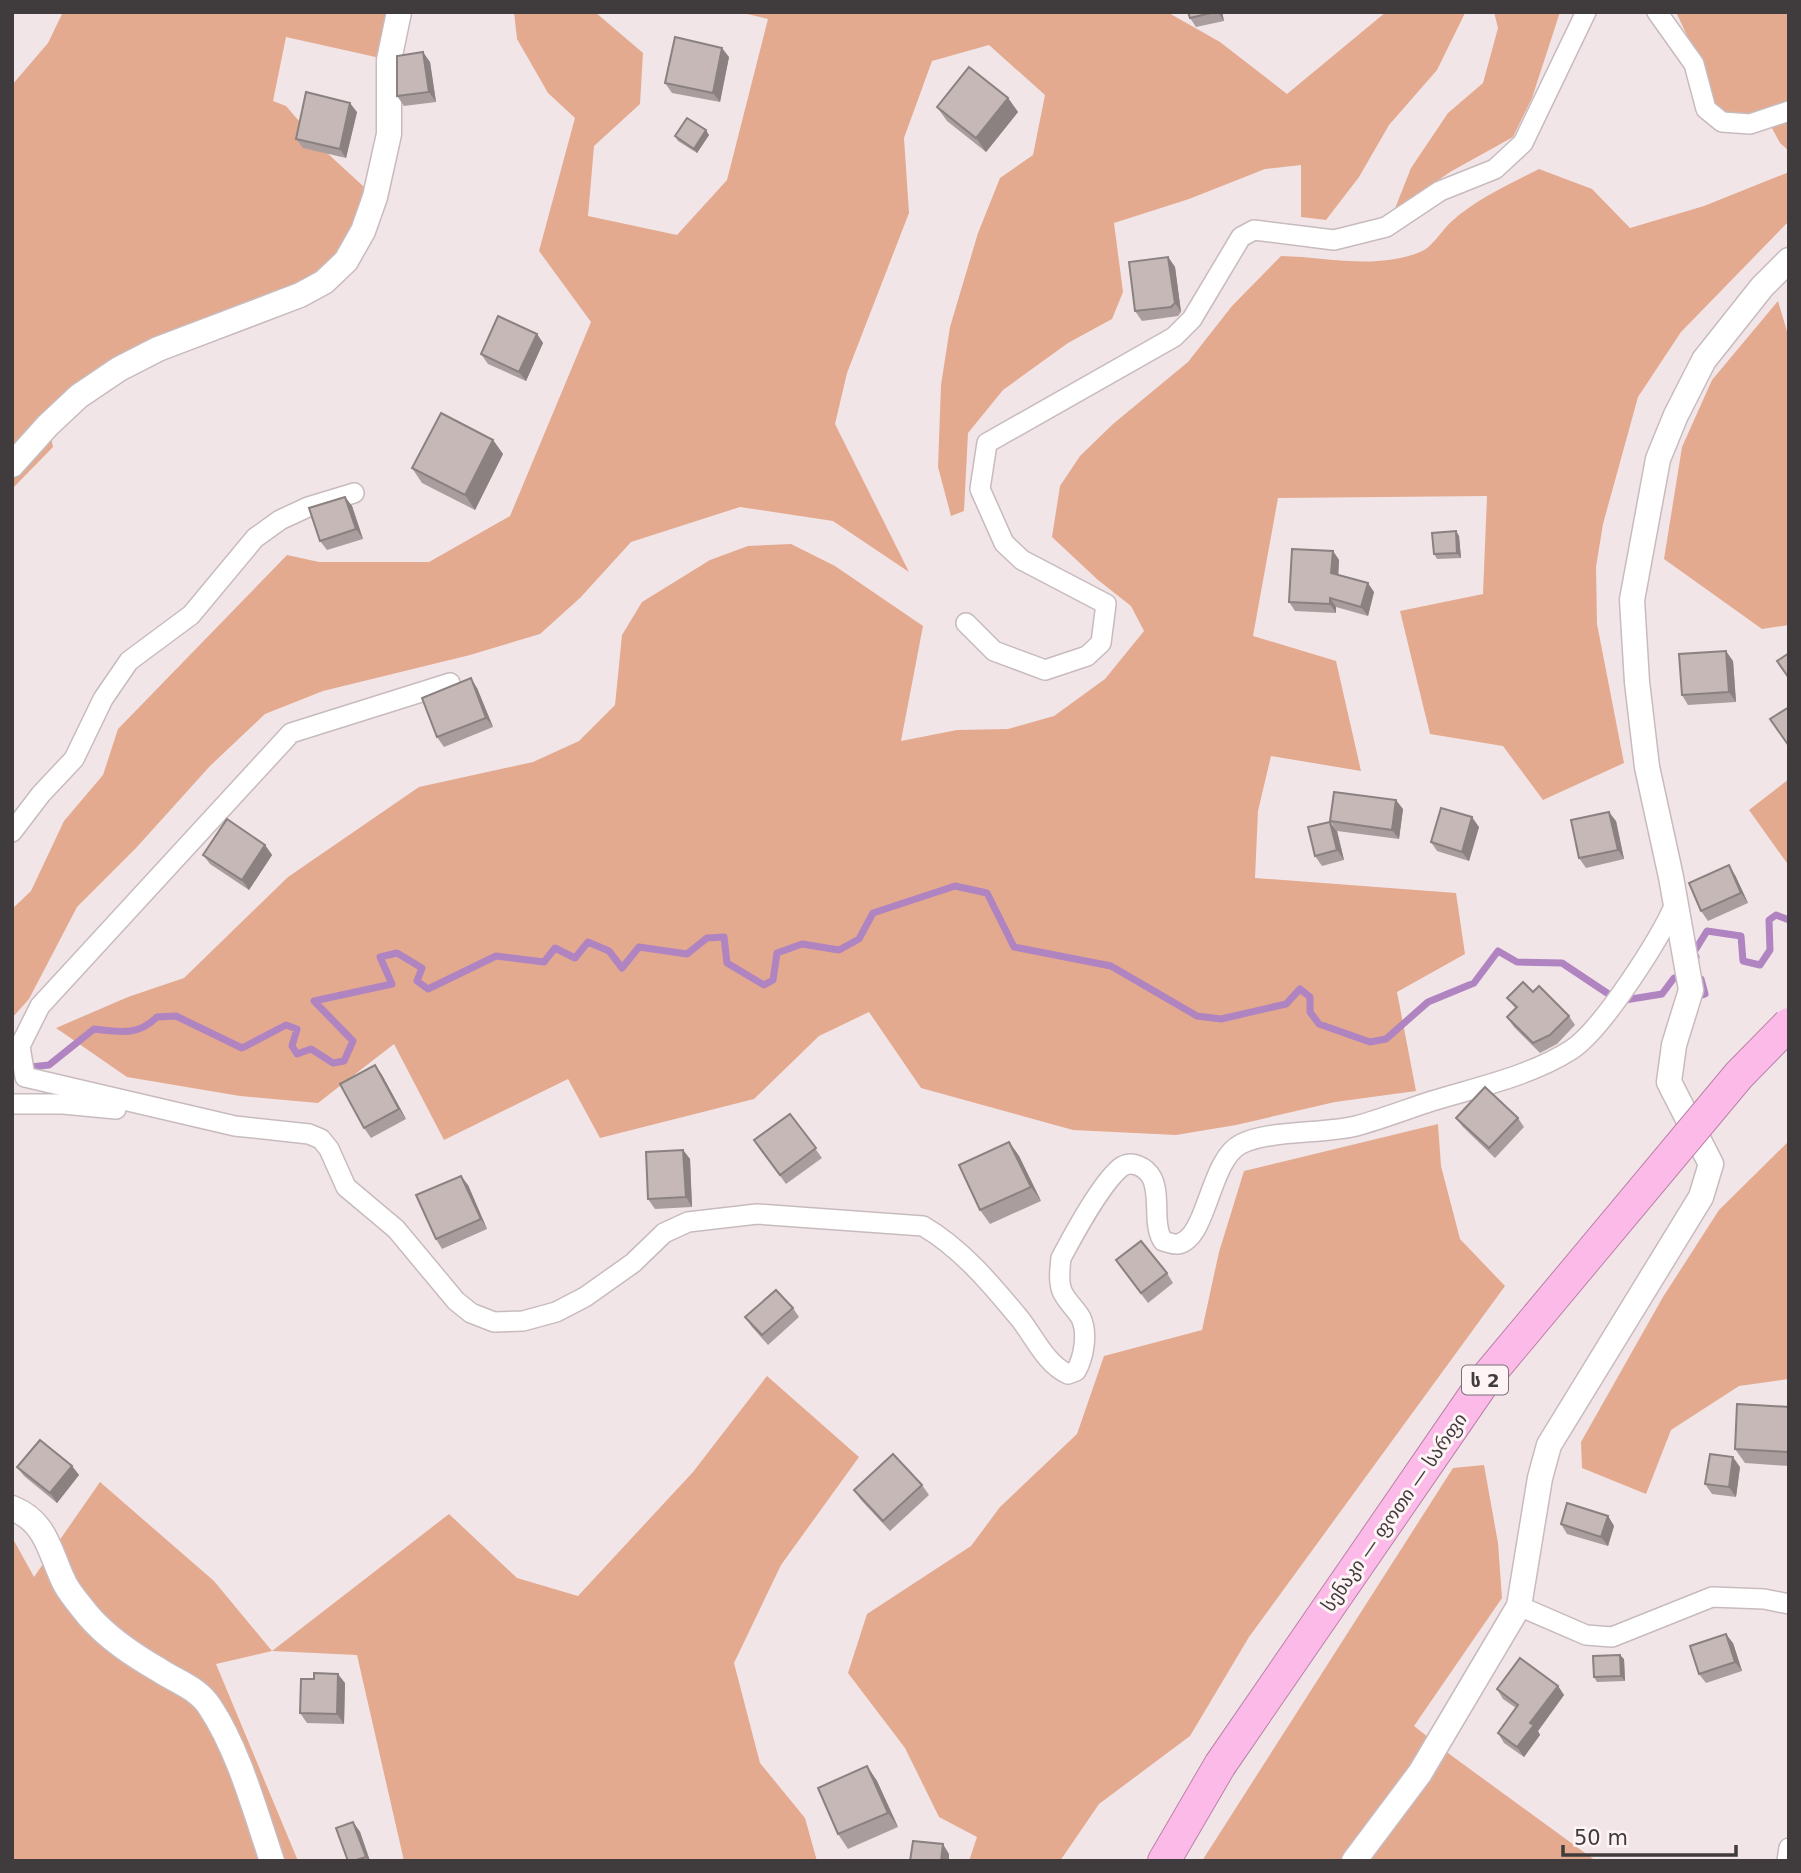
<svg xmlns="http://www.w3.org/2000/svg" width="1801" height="1873" font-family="'DejaVu Sans','Noto Sans Georgian',sans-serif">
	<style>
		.green { fill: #e3aa8f }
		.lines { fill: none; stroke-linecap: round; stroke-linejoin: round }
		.stream { stroke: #b084c1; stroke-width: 7 }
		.minor-casing { stroke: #c8bbbe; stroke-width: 22 }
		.tertiary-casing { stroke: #c8bbbe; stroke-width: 27 }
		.trunk-casing { stroke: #ba82a8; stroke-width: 34 }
		.minor { stroke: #fff; stroke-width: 19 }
		.tertiary { stroke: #fff; stroke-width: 24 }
		.trunk { stroke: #fcbae8; stroke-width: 32 }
		.trunk-bridge-casing { stroke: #ba82a8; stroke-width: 34; stroke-linecap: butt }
		.trunk-bridge { stroke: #fcbae8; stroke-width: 32 }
		.wall { fill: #a99e9d }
		.shaded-wall { fill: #8a8180 }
		.building { fill: #c5b8b7; stroke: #8a8180; stroke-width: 2 }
		.labels { text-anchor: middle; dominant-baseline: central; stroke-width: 6; stroke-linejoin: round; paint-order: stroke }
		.shield { fill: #fef3f5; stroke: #797274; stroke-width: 2 }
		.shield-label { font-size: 18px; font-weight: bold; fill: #403b3c }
		.street-label { font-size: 19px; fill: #403b3c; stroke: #fef3f5 }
	</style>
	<rect width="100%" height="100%" fill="#f2e5e8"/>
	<g class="green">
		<polygon points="63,12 399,12 389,60 286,37 273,101 286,106 326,152 375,197 346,261 200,333 48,425 53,447 12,489 12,85 48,43"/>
		<polygon points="514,12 595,12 643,53 640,104 594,146 588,216 677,235 727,180 768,19 739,12 1167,12 1220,42 1287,94 1386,12 1465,13 1437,70 1389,125 1359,177 1326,220 1301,217 1301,165 1265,169 1189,199 1114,223 1123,292 1112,319 1068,343 1003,390 968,433 964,511 951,516 938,467 941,385 950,327 978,233 1000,178 1033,155 1045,95 989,45 932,61 904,138 909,213 847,373 835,424 909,572 833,521 740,507 631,542 580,598 540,634 470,655 323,691 265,714 210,766 136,848 77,907 29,999 12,1018 12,909 31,891 64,821 103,775 118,729 287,555 319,562 429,562 510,516 591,322 539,251 575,118 548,93 517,39"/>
		<polygon points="1494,12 1560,12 1532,98 1513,137 1450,172 1394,211 1411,168 1448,113 1483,83 1498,28"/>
		<polygon points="1676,12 1789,12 1789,151 1780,143 1767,119 1731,121 1717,109 1704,72"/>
		<path d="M 1539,169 L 1592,189 L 1630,228 L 1704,206 L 1789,172 L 1789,221 L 1681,332 L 1638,397 L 1603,524 L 1596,567 L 1597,624 L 1624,763 L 1543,800 L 1503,746 L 1430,734 L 1400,611 L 1483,594 L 1487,496 L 1278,498 L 1253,636 L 1336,661 L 1361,771 L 1271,756 L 1258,811 L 1255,878 L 1456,893 L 1465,954 L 1397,992 L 1416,1091 L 1335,1102 L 1236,1125 L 1176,1135 L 1073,1130 L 921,1088 L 869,1012 L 819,1036 L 754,1099 L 600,1138 L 568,1079 L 444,1140 L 394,1044 L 318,1103 L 240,1096 L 127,1077 L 56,1028 L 128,997 L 184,978 L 288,877 L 419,787 L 533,762 L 579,741 L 615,705 L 622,635 L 642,602 L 710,560 L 748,546 L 791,544 L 835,566 L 923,626 L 901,741 L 957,730 L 1008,729 L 1054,716 L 1105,679 L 1144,631 L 1131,606 L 1098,580 L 1052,537 L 1060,486 L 1080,456 L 1113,424 L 1188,362 L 1232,306 L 1281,256 C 1327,257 1376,270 1420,252 C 1432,248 1441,231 1451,222 C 1476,199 1510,184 1539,169 Z"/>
		<polygon points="1778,301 1789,338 1789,625 1762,629 1664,559 1682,447 1712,380"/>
		<polygon points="1789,779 1789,866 1749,810"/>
		<polygon points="1438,1124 1441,1166 1460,1239 1505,1286 1249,1637 1190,1736 1099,1804 1060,1861 969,1861 977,1837 939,1817 905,1748 848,1673 867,1614 971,1546 1000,1507 1077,1434 1104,1356 1202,1330 1219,1252 1244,1171"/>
		<polygon points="1789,1141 1789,1379 1739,1386 1671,1430 1646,1494 1582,1468 1581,1442 1663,1297 1719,1210"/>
		<polygon points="767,1376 859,1457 781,1565 734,1663 760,1763 805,1818 817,1861 404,1861 357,1655 272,1651 216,1664 298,1861 12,1861 12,1537 34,1577 100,1482 214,1581 272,1651 449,1514 517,1578 578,1596 693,1472"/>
		<polygon points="1484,1465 1498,1543 1502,1598 1414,1726 1452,1756 1596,1861 1202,1861 1453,1468"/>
	</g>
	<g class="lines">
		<g class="stream">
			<polyline points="1696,957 1694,952 1707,931 1741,936 1743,961 1760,965 1770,950 1769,920 1776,915 1789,920"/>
			<polyline points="1696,992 1699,996 1705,994 1701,979"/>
			<path d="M 12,1069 L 49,1065 L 94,1029 C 120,1032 138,1036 157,1017 L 176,1016 L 242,1048 L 286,1025 L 297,1029 L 292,1046 L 297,1054 L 311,1049 L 333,1063 L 344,1061 L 353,1041 L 314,1001 L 392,984 L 380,957 L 397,953 L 422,968 L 417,981 L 428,989 L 496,956 L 544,962 L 555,948 L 575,958 L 588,942 L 609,951 L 622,968 L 639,947 L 687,954 L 707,938 L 724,937 L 727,963 L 764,985 L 773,980 L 777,953 L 802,944 L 839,950 L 859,939 L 873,913 L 955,886 L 987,893 L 1014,947 L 1111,966 L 1197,1016 L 1221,1019 L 1286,1004 L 1300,989 L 1310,997 L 1310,1012 L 1319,1024 L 1370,1042 L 1386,1039 L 1428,1002 L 1474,983 L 1498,951 L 1517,962 L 1562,963 L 1619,1001 L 1662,994 L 1674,978 L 1685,977"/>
		</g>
		<g class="minor-casing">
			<g id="minor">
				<polyline points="1657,12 1694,64 1706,109 1722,122 1750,124 1789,111"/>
				<polyline points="966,623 994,651 1045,670 1087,656 1101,643 1106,604 1022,560 1004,543 980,489 987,443 1174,337 1192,319 1241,237 1254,230 1334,240 1386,227 1440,191 1495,169 1523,143 1586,12"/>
				<path d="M 450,683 L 291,733 L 40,1006 L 20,1046 L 25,1077 L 235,1126 L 309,1134 L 321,1139 L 329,1149 L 346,1187 L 396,1229 L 456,1301 L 471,1313 L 494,1322 L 523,1321 L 556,1312 L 585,1297 L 633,1263 L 664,1233 L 688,1222 L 757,1214 L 923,1226 C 961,1248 992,1285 1020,1319 C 1035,1338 1046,1364 1068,1374 L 1076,1371 C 1084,1357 1088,1333 1081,1318 C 1076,1309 1066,1301 1062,1291 C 1058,1281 1060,1268 1061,1258 C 1074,1234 1100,1185 1120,1168 C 1131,1159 1146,1167 1152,1178 C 1161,1197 1152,1224 1163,1241 C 1168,1242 1174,1245 1178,1244 C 1208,1238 1209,1160 1241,1144 C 1268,1130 1324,1134 1356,1126 C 1382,1119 1407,1109 1432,1101 C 1478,1087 1530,1076 1571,1050 C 1602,1030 1660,939 1675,904"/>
				<polyline points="12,832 41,794 74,759 103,699 129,661 191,615 255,538 280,520 308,507 354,493"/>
				<polyline points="12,1104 63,1104 116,1109"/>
				<polyline points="1519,1606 1586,1635 1612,1637 1712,1597 1764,1599 1789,1604"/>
				<polyline points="1787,1861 1789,1848"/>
			</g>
		</g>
		<g class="tertiary-casing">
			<g id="tertiary">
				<polyline points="12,465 48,425 79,396 119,369 158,349 300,295 324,282 346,261 363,231 375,197 389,134 389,60 399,12"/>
				<path d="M 12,1508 C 48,1522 50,1555 65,1584 C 71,1595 80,1605 87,1614 C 107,1638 133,1655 159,1670 C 177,1682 198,1688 210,1707 C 239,1751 255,1811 272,1861"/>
				<polyline points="1354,1861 1420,1773 1519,1606 1540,1478 1549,1445 1701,1197 1711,1164 1669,1082 1674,1045 1691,990 1671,877 1647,767 1637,682 1632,600 1658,459 1676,415 1704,360 1762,287 1789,260"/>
			</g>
		</g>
		<g class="trunk-casing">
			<polyline id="trunk" points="1164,1861 1220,1765"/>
		</g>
		<use href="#minor" class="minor"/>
		<use href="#tertiary" class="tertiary"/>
		<use href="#trunk" class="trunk"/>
		<g class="trunk-bridge-casing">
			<polyline id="trunk-bridge" points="1220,1765 1487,1377 1739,1075 1789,1024"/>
		</g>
		<use href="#trunk-bridge" class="trunk-bridge"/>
	</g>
	<g class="wall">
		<polygon points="1188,12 1222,12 1224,21 1196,27 1190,18"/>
		<polygon points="729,57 720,102 672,93 665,83"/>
		<polygon points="430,62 436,102 404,106 397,96"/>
		<polygon points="1008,98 1018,112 986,152 947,121 937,107"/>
		<polygon points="357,112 346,158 303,148 296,139"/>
		<polygon points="709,135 697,153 678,141 675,136"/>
		<polygon points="1168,257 1175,267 1181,312 1178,316 1142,321 1135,311"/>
		<polygon points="537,334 543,343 526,381 488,364 481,354"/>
		<polygon points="493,440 503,454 475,510 422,483 412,468"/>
		<polygon points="345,497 352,506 363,539 327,550 320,541"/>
		<polygon points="1456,531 1459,536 1461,558 1437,559 1434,554"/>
		<polygon points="1333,551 1339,560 1338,575 1374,592 1368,616 1336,607 1336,613 1295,611 1289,602"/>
		<polygon points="1733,661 1736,702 1688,705 1682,695"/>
		<polygon points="477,688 493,727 444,747 437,737"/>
		<polygon points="1403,809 1399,839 1337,831 1330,821"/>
		<polygon points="1616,821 1624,859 1586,868 1579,858"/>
		<polygon points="1479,827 1469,861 1437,851 1431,842"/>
		<polygon points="1337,831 1344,860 1322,866 1315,856"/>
		<polygon points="265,845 272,855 249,890 210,864 203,855"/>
		<polygon points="1735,875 1748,903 1708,921 1701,911"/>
		<polygon points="1533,992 1569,1016 1575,1025 1557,1044 1540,1053 1514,1027 1507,1017 1516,1009 1507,998"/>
		<polygon points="375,1065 382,1075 406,1119 371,1138 364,1128"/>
		<polygon points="790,1114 822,1158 786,1184 754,1140"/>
		<polygon points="1456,1118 1518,1118 1524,1127 1495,1158 1463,1127"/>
		<polygon points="1009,1142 1019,1156 1041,1201 990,1224 980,1210"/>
		<polygon points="683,1150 690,1159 692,1207 655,1209 648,1199"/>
		<polygon points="468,1185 487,1229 442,1249 436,1239"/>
		<polygon points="1123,1270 1167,1273 1173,1283 1148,1303"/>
		<polygon points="793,1308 799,1317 768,1345 752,1327 745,1317"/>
		<polygon points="1789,1407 1789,1466 1745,1463 1735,1449"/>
		<polygon points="72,1466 79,1475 57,1503 24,1476 17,1467"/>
		<polygon points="1740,1467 1736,1497 1712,1494 1705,1484"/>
		<polygon points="922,1485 929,1495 890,1531 861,1500 854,1490"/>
		<polygon points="1608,1516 1614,1526 1608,1546 1567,1534 1561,1524"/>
		<polygon points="1733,1643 1742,1671 1706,1683 1699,1674"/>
		<polygon points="1624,1659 1625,1681 1597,1682 1594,1677"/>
		<polygon points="345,1683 344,1724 307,1723 300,1713"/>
		<polygon points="1558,1686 1564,1695 1538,1731 1540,1735 1524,1757 1504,1743 1498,1733 1516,1708 1503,1699 1497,1689"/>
		<polygon points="867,1766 877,1781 898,1827 848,1849 838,1834"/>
		<polygon points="353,1822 360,1832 370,1861 348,1861"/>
	</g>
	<g class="shaded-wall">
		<polygon points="1218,12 1222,12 1224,21"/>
		<polygon points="722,48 729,57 720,102 713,93"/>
		<polygon points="423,52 430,62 436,102 429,92"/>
		<polygon points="1008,98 1018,112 986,152 976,138"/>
		<polygon points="350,103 357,112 346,158 340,149"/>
		<polygon points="706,130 709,135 697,153 694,149"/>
		<polygon points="1168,257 1175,267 1181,312 1175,303"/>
		<polygon points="537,334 543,343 526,381 519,372"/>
		<polygon points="493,440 503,454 475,510 465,495"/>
		<polygon points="345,497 352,506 363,539 356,529"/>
		<polygon points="1456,531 1459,536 1461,558 1457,553"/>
		<polygon points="1333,551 1339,560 1338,582 1331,573"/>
		<polygon points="1368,583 1374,592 1368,616 1361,607"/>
		<polygon points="1330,598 1336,607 1336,613 1330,604"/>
		<polygon points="1726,651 1733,661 1736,702 1729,692"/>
		<polygon points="471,678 477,688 493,727 486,718"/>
		<polygon points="1396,800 1403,809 1399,839 1392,830"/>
		<polygon points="1609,812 1616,821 1624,859 1618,850"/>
		<polygon points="1472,817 1479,827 1469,861 1462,852"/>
		<polygon points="1330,822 1337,831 1344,860 1337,850"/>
		<polygon points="265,845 272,855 249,890 242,880"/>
		<polygon points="1729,865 1735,875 1748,903 1741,893"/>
		<polygon points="375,1065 382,1075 406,1119 399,1109"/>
		<polygon points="1009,1142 1019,1156 1041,1201 1031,1187"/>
		<polygon points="683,1150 690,1159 692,1207 686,1197"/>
		<polygon points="461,1176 468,1185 487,1229 481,1219"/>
		<polygon points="1733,1457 1740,1467 1736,1497 1729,1487"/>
		<polygon points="72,1466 79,1475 57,1503 50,1493"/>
		<polygon points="1608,1516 1614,1526 1608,1546 1601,1537"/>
		<polygon points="1726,1634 1733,1643 1742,1671 1735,1662"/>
		<polygon points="1620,1655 1624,1659 1625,1681 1621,1676"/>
		<polygon points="338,1674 345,1683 344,1724 337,1714"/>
		<polygon points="1558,1686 1564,1695 1538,1731 1540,1735 1524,1757 1517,1747 1530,1723"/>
		<polygon points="867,1766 877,1781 898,1827 888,1813"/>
		<polygon points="353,1822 360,1832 370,1861 369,1861 366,1857"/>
		<polygon points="943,1844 949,1854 949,1861 941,1861"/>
	</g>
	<g class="building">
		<polygon points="1188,12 1215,12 1190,18"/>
		<polygon points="675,37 722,48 713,93 665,83"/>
		<polygon points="423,52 429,92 397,96 397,56"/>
		<polygon points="969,67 1008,98 976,138 937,107"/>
		<polygon points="306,92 350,103 340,149 296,139"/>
		<polygon points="687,118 706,130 694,149 675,136"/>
		<polygon points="1168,257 1175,303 1171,307 1135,311 1129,262"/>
		<polygon points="498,316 537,334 519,372 481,354"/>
		<polygon points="441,413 493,440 465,495 412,468"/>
		<polygon points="345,497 356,529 320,541 309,508"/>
		<polygon points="1456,531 1457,553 1434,554 1432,533"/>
		<polygon points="1292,549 1333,551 1331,573 1368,583 1361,607 1330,598 1330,604 1289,602"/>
		<polygon points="1726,651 1729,692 1682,695 1679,654"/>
		<polygon points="1789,653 1789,678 1777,661"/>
		<polygon points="471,678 486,718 437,737 422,698"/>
		<polygon points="1789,707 1789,746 1770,719"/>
		<polygon points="1334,792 1396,800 1392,830 1330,821"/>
		<polygon points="1441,808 1472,817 1462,852 1431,842"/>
		<polygon points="1609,812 1618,850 1579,858 1571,820"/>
		<polygon points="227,819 265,845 242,880 203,855"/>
		<polygon points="1330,822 1337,850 1315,856 1308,827"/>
		<polygon points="1729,865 1741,893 1701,911 1689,883"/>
		<polygon points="1523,982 1533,992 1539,986 1569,1016 1550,1035 1533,1043 1507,1017 1517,1007 1507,998"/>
		<polygon points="375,1065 399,1109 364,1128 340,1084"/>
		<polygon points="1485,1087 1518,1118 1489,1148 1456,1118"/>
		<polygon points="790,1114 816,1148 780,1175 754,1140"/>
		<polygon points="1009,1142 1031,1187 980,1210 959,1165"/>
		<polygon points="683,1150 686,1197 648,1199 646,1152"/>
		<polygon points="461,1176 481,1219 436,1239 416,1195"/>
		<polygon points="1141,1241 1167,1273 1141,1293 1116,1260"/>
		<polygon points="776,1290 793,1308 762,1335 745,1317"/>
		<polygon points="1737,1404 1789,1407 1789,1452 1735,1449"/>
		<polygon points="40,1440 72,1466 50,1493 17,1467"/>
		<polygon points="893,1454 922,1485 883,1521 854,1490"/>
		<polygon points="1710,1454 1733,1457 1729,1487 1705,1484"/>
		<polygon points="1567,1503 1608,1516 1601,1537 1561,1524"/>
		<polygon points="1726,1634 1735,1662 1699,1674 1690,1646"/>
		<polygon points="1620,1655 1621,1676 1594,1677 1593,1656"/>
		<polygon points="1520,1658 1558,1686 1530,1723 1534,1725 1517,1747 1498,1733 1518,1705 1497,1689"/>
		<polygon points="314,1673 338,1674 337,1714 300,1713 301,1679 314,1679"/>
		<polygon points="867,1766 888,1813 838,1834 818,1788"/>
		<polygon points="353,1822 366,1857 353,1861 348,1861 336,1828"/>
		<polygon points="913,1841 943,1844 941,1861 910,1861"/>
	</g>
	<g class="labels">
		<rect class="shield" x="1462" y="1365.5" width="46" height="29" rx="5"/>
		<g class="shield-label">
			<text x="1485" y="1380">ს 2</text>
		</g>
		<g class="street-label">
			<text transform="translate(1394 1512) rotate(-55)">სენაკი — ფოთი — სარფი</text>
		</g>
	</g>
	<rect width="1801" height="1873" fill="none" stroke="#403b3c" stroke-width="28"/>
	<path d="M1563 1845v10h173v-10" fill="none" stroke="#403b3c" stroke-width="3.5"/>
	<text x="1574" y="1845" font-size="21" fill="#403b3c" stroke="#fef3f5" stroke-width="5" paint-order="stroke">50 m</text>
</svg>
